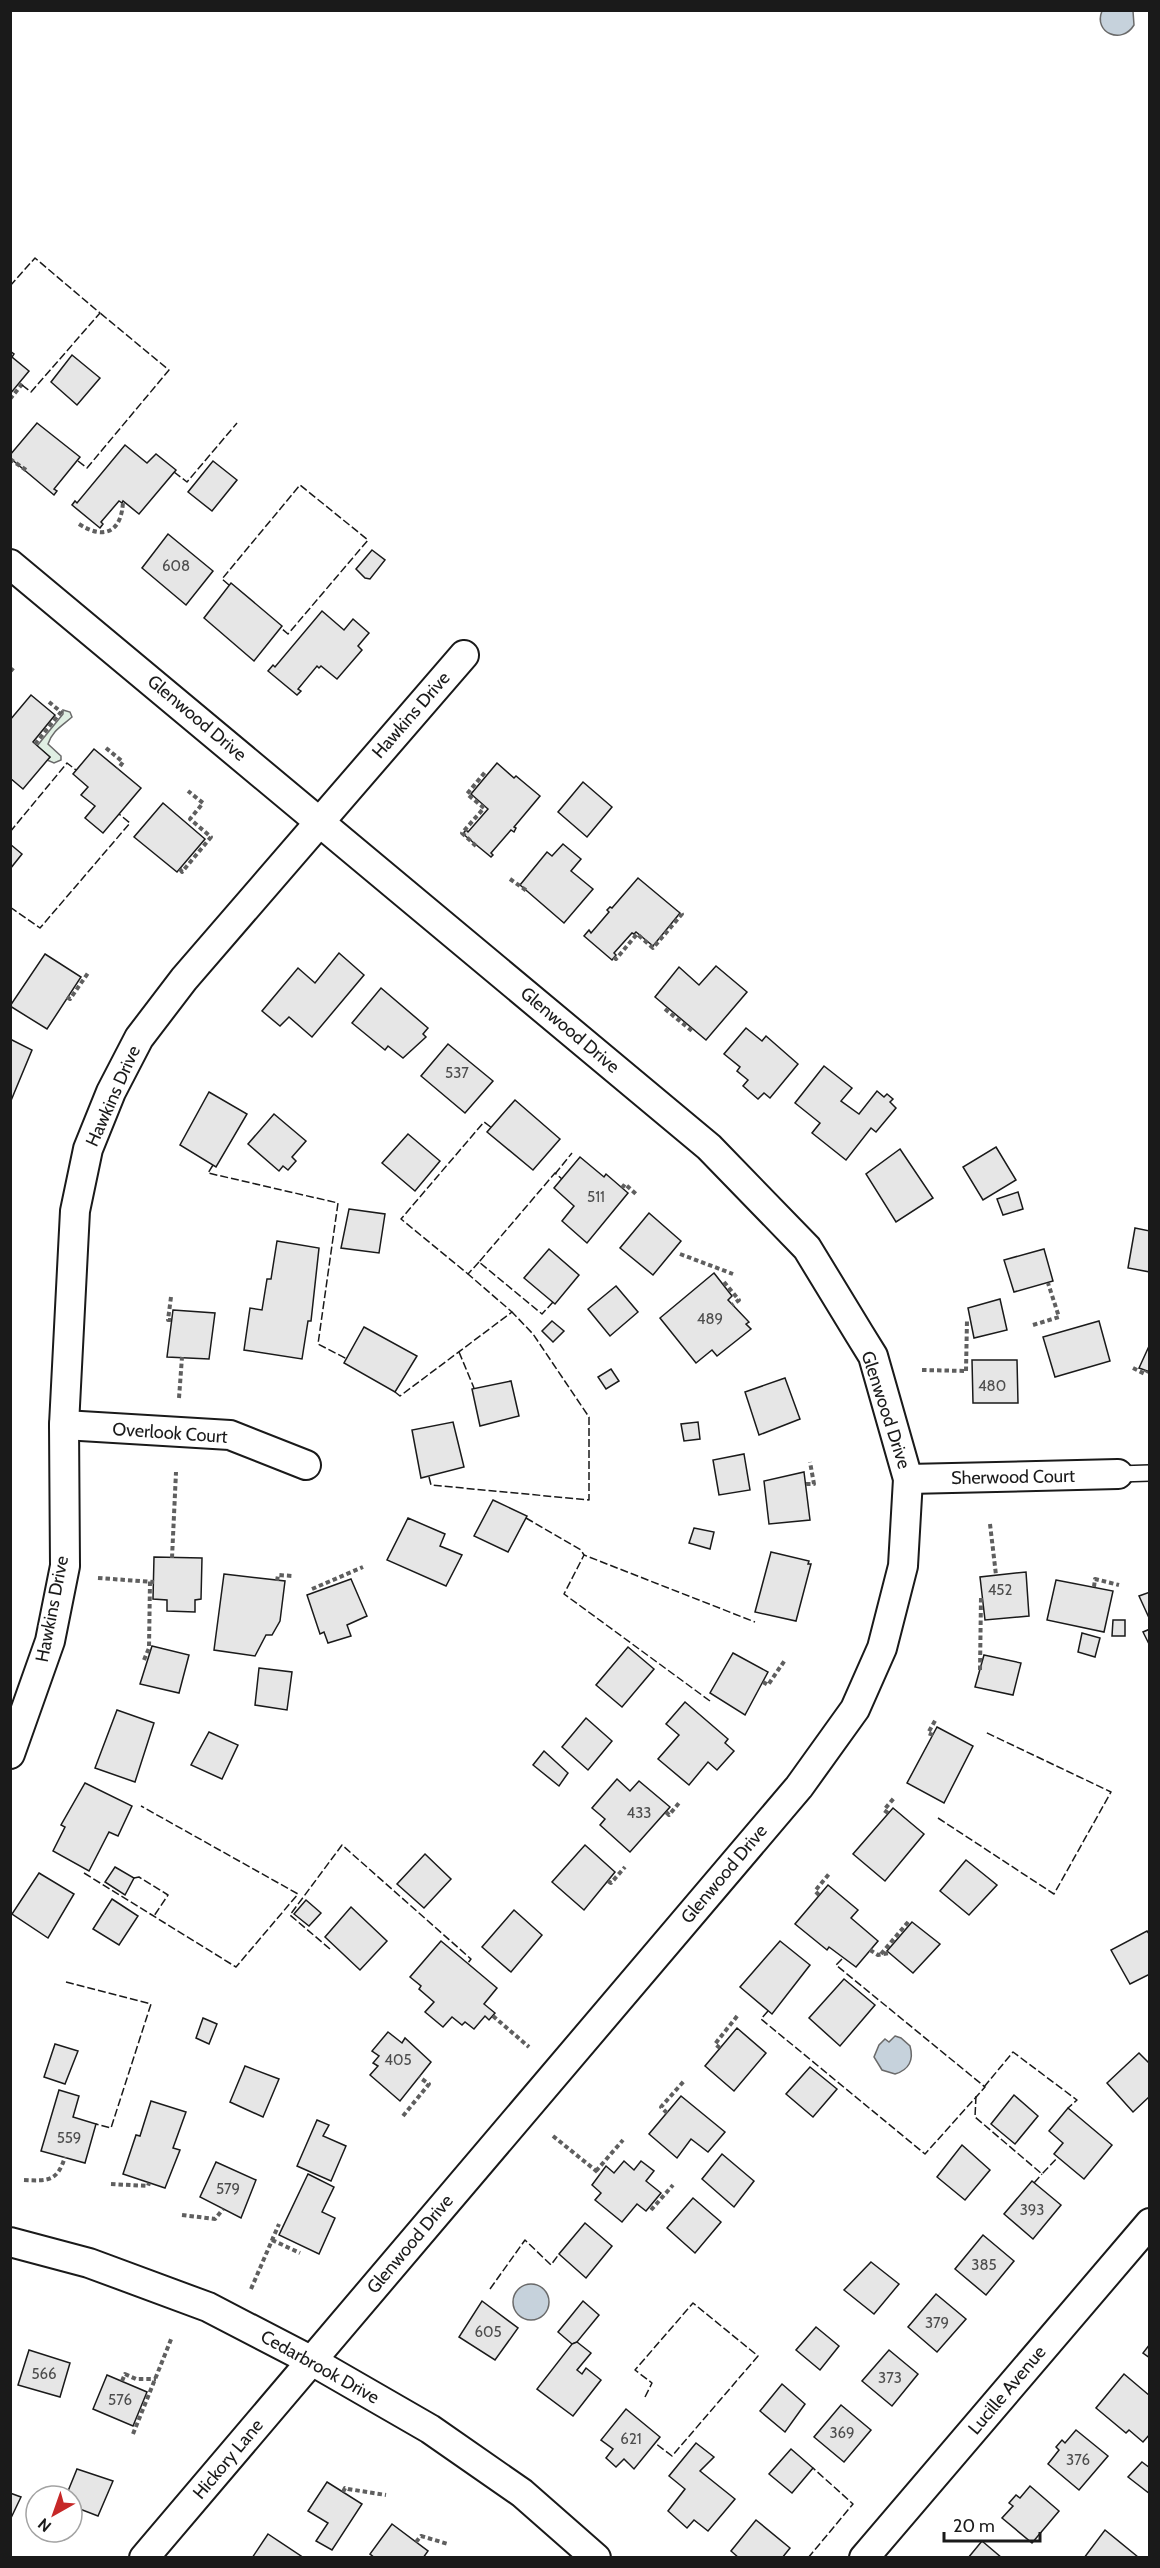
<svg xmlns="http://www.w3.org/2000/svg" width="1160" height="2568" font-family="Cabin,sans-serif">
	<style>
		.green { fill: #e0efe3; stroke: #6a6a6a; stroke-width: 1.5 }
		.water { fill: #c6d2dc; stroke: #6a6a6a; stroke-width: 1.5 }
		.building { fill: #e6e6e6; stroke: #1a1a1a; stroke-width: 1.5 }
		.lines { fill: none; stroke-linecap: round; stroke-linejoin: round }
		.lane-casing { stroke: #1a1a1a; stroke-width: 18 }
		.street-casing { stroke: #1a1a1a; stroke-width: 32 }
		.path { stroke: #5f5f5f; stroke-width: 4; stroke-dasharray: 4.5 3; stroke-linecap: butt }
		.lane { stroke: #fff; stroke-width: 15 }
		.street { stroke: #fff; stroke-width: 28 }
		.fence { stroke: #1a1a1a; stroke-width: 1.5; stroke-dasharray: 8 3; stroke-linecap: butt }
		.labels { text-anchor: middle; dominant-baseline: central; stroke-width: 4.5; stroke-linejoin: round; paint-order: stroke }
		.number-label { font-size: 15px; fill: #4d4d4d }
		.street-label { font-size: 18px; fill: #1a1a1a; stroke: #fff }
	</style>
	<rect width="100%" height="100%" fill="#fff"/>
	<path class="green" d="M 63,710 L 70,712 L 72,717 C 62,726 52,731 48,744 L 61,756 L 61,760 L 54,763 L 47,760 L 50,757 L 37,746 L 63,714 Z"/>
	<g class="water">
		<path d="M 1102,11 L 1133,11 L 1134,25 C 1122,45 1093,33 1102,11 Z"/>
		<path d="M 895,2036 L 901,2038 L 910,2046 C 914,2060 909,2070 895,2074 L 882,2070 L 874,2057 L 879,2045 L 885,2039 L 889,2042 Z"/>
		<circle cx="531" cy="2302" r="18"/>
	</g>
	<g class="building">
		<polygon points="10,351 14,354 12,357 29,371 10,394"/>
		<polygon points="72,355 100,378 77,405 51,382"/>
		<polygon points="37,423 80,457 54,489 57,491 54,495 10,458 10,455"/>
		<polygon points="125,445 147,463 156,454 176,470 139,514 123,501 122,503 119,501 101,522 103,524 100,528 72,505 75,501 77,503"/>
		<polygon points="213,461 237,480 212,511 188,492"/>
		<polygon points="168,534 213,571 186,605 142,568"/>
		<polygon points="372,550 385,560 370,579 365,578 356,569"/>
		<polygon points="231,583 282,626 254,661 204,618"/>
		<polygon points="322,611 344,630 353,619 369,633 358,646 362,650 337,679 321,666 319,668 317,666 298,689 301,691 297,695 268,671 273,665 275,667"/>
		<polygon points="31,695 55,715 33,742 50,757 23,789 10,778 10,720"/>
		<polygon points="94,749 141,788 103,833 85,818 95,806 81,795 88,787 73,774"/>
		<polygon points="497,763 514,778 516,776 540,796 514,827 516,828 514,832 511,830 491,853 493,855 491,857 463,834 466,830 468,832 488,809 471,794"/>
		<polygon points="583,782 612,807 587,837 558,812"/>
		<polygon points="163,803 205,839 177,872 134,837"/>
		<polygon points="10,844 22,854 10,869"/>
		<polygon points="563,844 581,859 571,871 593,889 564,923 520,885 547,852 552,856"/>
		<polygon points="638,878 680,913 653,946 636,932 634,934 632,933 614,953 616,955 612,960 584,936 589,930 591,933 609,912 607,910 610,907 612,908"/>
		<polygon points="339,953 364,975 312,1037 289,1017 280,1026 262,1011 298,968 315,983"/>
		<polygon points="45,954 81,977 47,1029 10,1006"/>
		<polygon points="716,966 747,992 706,1040 655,997 679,967 699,985"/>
		<polygon points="381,988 428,1028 423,1034 426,1037 403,1058 388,1046 385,1050 352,1023"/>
		<polygon points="746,1028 762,1041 766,1036 798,1064 770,1098 764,1093 758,1099 743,1086 748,1080 737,1071 740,1067 724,1054"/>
		<polygon points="10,1039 32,1050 10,1103"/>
		<polygon points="448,1044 493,1081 465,1113 421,1076"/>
		<polygon points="824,1066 852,1088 841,1101 859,1114 877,1091 884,1097 887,1094 893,1099 890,1102 896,1108 876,1132 871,1128 846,1160 812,1133 820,1123 795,1103"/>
		<polygon points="209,1092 247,1114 216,1167 180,1145"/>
		<polygon points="515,1100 560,1139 533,1170 487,1132"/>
		<polygon points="274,1114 306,1141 292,1157 296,1161 288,1170 283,1166 279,1171 248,1144"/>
		<polygon points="408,1134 440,1161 415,1191 382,1163"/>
		<polygon points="996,1147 1016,1180 983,1200 963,1167"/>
		<polygon points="900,1149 933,1198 896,1222 866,1174"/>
		<polygon points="580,1157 604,1177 606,1174 628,1193 587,1243 562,1221 574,1206 554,1188"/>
		<polygon points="1018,1192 1023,1209 1003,1215 997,1199"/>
		<polygon points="349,1209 385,1214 379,1253 341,1248"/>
		<polygon points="649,1213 681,1241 653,1275 620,1248"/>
		<polygon points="1135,1228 1150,1231 1150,1272 1128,1268"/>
		<polygon points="277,1241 319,1248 311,1321 308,1321 302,1359 244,1350 250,1308 262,1310 267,1279 271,1279"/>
		<polygon points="549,1249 579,1275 555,1304 524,1278"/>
		<polygon points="1044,1249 1053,1281 1014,1292 1004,1260"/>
		<polygon points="714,1273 732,1296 728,1300 749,1322 746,1324 751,1329 717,1356 712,1350 696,1363 660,1318"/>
		<polygon points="616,1286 638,1312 610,1336 588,1309"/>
		<polygon points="1000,1299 1007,1330 974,1338 968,1308"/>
		<polygon points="173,1310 215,1313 209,1359 167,1357"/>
		<polygon points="552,1321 564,1331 553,1342 542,1331"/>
		<polygon points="1099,1321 1110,1361 1055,1377 1043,1337"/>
		<polygon points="364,1327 417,1356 395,1392 344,1363"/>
		<polygon points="1150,1344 1150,1372 1139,1368"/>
		<polygon points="972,1360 1017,1360 1018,1403 973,1403"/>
		<polygon points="611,1369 619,1381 606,1389 598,1377"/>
		<polygon points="785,1378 800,1419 759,1435 745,1392"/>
		<polygon points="511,1381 519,1416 480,1426 472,1389"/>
		<polygon points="453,1422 464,1467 421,1478 412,1430"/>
		<polygon points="698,1422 700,1439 684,1441 681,1424"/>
		<polygon points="744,1454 750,1490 719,1495 713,1460"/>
		<polygon points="804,1472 810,1520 769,1524 764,1481"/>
		<polygon points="493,1500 527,1516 508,1552 474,1536"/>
		<polygon points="408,1518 445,1534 440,1546 462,1555 446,1586 387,1560"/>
		<polygon points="694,1528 714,1532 710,1549 689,1543"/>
		<polygon points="771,1552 809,1561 808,1564 811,1564 796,1621 755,1612"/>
		<polygon points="154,1557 202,1558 201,1599 195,1600 195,1612 167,1611 167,1600 153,1599"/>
		<polygon points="1026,1572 1029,1616 985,1620 980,1577"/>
		<polygon points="224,1574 285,1581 280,1621 272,1635 266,1635 255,1656 214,1650"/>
		<polygon points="351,1579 367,1616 347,1625 351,1636 328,1643 324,1632 320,1634 307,1595"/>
		<polygon points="1056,1580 1113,1591 1104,1632 1047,1620"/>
		<polygon points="1150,1592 1150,1620 1139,1596"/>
		<polygon points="1113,1620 1125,1620 1125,1636 1112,1636"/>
		<polygon points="1150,1629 1150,1646 1143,1632"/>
		<polygon points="1082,1633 1100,1638 1095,1657 1078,1652"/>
		<polygon points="152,1646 189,1655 179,1693 140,1684"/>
		<polygon points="628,1647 654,1669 622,1707 596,1685"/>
		<polygon points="733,1653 768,1672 745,1715 710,1693"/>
		<polygon points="984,1655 1021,1663 1013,1695 975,1687"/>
		<polygon points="259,1668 292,1672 287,1710 255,1705"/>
		<polygon points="685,1702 728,1739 725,1743 734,1751 717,1770 708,1762 689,1785 658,1759 679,1735 666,1724"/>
		<polygon points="117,1710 154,1723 135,1782 95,1768"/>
		<polygon points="586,1718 612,1741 588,1770 562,1747"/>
		<polygon points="937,1727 973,1746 944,1803 907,1783"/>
		<polygon points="209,1732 238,1745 222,1779 191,1765"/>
		<polygon points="544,1751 568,1773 559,1786 533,1765"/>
		<polygon points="617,1779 630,1791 639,1781 670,1807 630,1852 600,1825 605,1819 592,1808"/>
		<polygon points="85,1783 132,1806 118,1836 109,1832 89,1871 53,1851 65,1827 61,1825"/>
		<polygon points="893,1808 924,1834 885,1881 853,1854"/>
		<polygon points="585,1845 615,1872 584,1910 552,1882"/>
		<polygon points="425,1854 451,1879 424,1908 397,1884"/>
		<polygon points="966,1860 997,1885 969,1915 940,1891"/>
		<polygon points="115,1867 134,1878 125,1895 105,1882"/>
		<polygon points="39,1873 74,1894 48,1938 12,1914"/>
		<polygon points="828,1885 858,1910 851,1918 878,1941 856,1967 829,1947 827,1950 795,1924"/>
		<polygon points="112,1899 138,1916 119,1945 93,1929"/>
		<polygon points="306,1900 321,1913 309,1926 294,1914"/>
		<polygon points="351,1907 387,1941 360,1970 325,1937"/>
		<polygon points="514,1910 542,1935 511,1972 482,1947"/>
		<polygon points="912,1922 940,1944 913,1973 887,1951"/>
		<polygon points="1147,1931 1150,1935 1150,1974 1130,1984 1111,1950"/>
		<polygon points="441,1941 497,1988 484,2004 495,2013 489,2020 485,2016 474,2029 465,2022 462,2025 452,2017 443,2027 425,2012 434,2002 419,1989 421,1986 410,1977"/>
		<polygon points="780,1941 810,1965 772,2014 740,1987"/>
		<polygon points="844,1979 875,2005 840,2046 809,2018"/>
		<polygon points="203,2018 217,2024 209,2044 196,2038"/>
		<polygon points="737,2028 766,2053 734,2091 705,2066"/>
		<polygon points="388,2032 402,2043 405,2038 431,2062 400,2101 370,2075 378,2066 373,2063 379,2056 372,2051"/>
		<polygon points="55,2044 78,2051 65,2084 44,2077"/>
		<polygon points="1139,2053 1150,2064 1150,2096 1133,2112 1107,2083"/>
		<polygon points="245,2066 279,2079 263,2117 230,2102"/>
		<polygon points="810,2067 837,2089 813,2117 786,2094"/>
		<polygon points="59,2090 79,2096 73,2117 96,2124 85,2163 41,2151"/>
		<polygon points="1014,2095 1038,2116 1015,2144 991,2124"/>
		<polygon points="681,2096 725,2132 708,2152 691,2139 677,2158 649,2134"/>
		<polygon points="151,2101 186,2112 173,2148 180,2150 165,2188 123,2174 136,2135 140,2136"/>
		<polygon points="1068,2108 1112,2145 1084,2179 1054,2154 1063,2143 1049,2131"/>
		<polygon points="317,2120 329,2125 323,2136 346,2146 331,2181 297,2166"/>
		<polygon points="962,2145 990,2170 965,2200 937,2177"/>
		<polygon points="722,2154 754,2181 734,2207 702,2179"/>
		<polygon points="624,2161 634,2170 641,2161 654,2171 646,2181 661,2193 646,2211 637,2204 622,2222 595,2200 601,2193 592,2185 606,2166 614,2173"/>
		<polygon points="216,2162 256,2180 241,2218 200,2197"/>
		<polygon points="308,2174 334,2187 322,2212 335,2218 319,2254 279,2235"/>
		<polygon points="1032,2181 1061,2205 1033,2239 1004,2214"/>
		<polygon points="693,2198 721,2222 695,2253 667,2228"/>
		<polygon points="585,2223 612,2246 586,2278 559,2254"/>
		<polygon points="983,2235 1014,2261 986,2295 955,2269"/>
		<polygon points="871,2262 899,2284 874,2314 844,2290"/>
		<polygon points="936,2294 966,2319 937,2352 908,2327"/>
		<polygon points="482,2301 518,2328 495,2360 459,2337"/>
		<polygon points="583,2301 599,2315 577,2342 572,2344 558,2332"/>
		<polygon points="816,2327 839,2346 820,2370 796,2350"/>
		<polygon points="577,2342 591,2353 577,2370 582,2374 586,2368 601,2380 573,2416 537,2389 572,2344"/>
		<polygon points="1150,2344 1150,2358 1143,2353"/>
		<polygon points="29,2350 70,2363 60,2397 18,2385"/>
		<polygon points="889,2350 918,2374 892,2406 862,2381"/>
		<polygon points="1124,2374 1150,2396 1150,2434 1143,2442 1129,2430 1126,2433 1096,2408"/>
		<polygon points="107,2375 147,2392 133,2426 93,2409"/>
		<polygon points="782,2384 805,2404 785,2432 760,2411"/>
		<polygon points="841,2405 871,2430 844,2462 814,2437"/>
		<polygon points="626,2409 660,2437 634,2469 624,2459 616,2467 606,2458 613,2449 601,2440"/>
		<polygon points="1076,2430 1108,2456 1079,2490 1048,2464 1059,2450 1056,2447 1062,2440 1065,2443"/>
		<polygon points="696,2443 714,2457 700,2471 735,2499 708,2531 694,2520 687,2528 668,2511 685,2489 669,2476"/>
		<polygon points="791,2449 813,2468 792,2493 769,2474"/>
		<polygon points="1142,2462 1150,2468 1150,2494 1128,2477"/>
		<polygon points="77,2469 113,2481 98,2516 72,2506 72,2496 66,2496"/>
		<polygon points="327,2482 362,2504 332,2550 316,2541 328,2523 308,2511"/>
		<polygon points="1030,2486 1059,2511 1032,2543 1002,2518 1013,2506 1009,2503 1016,2495 1020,2498"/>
		<polygon points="10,2493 21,2497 10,2520"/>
		<polygon points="756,2520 790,2548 782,2558 739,2558 731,2551"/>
		<polygon points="392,2524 428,2551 423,2558 375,2558 370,2554"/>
		<polygon points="1105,2530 1138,2557 1137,2558 1084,2558"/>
		<polygon points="268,2534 304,2558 252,2558"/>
		<polygon points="982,2541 1002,2558 968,2558"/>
	</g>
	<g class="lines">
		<g class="lane-casing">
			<polyline id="lane" points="1118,1474 1150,1473"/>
		</g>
		<g class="street-casing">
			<g id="street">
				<polyline points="10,564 709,1147 807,1248 860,1335 873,1356 908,1479 903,1566 882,1648 855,1709 799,1787 144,2558"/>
				<polyline points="64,1425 230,1435 306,1465"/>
				<polyline points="908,1479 1118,1474"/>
				<polyline points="10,1754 50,1641 65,1566 64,1425 75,1211 88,1149 111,1092 139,1038 184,979 464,655"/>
				<polyline points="10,2242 89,2263 208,2307 312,2361 430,2429 522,2493 596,2558"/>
				<polyline points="864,2558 1150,2223"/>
			</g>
		</g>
		<g class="path">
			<polyline points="10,399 23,383"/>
			<polyline points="10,459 26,470"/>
			<path d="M 79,524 C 105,541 122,531 123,501"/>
			<polyline points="10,668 15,672"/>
			<polyline points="35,744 61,712 49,702"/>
			<polyline points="106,748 123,762 118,769"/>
			<polyline points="476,846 462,833 484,808 467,794 486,771"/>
			<polyline points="180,869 182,872 211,837 190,819 203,803 188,791"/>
			<polyline points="510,879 527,891"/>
			<polyline points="614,957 616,959 637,934 653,948 682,914 680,911"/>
			<polyline points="67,997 70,999 88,973"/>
			<polyline points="665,1009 692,1031 693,1029"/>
			<polyline points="622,1188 625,1184 637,1195"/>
			<polyline points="680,1254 733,1274"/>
			<polyline points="724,1282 739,1300 732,1305"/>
			<polyline points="171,1297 168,1320 171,1320"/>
			<polyline points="1033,1325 1059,1317 1048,1283"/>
			<polyline points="1133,1368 1145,1374 1147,1371"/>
			<polyline points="922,1370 966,1371"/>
			<polyline points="966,1371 967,1320"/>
			<polyline points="179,1398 182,1357"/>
			<polyline points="806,1484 814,1484 810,1462"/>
			<polyline points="990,1524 996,1575"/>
			<polyline points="172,1558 176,1472"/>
			<polyline points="98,1578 154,1582"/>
			<polyline points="277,1581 278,1575 293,1576"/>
			<polyline points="1094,1587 1095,1579 1119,1585"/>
			<polyline points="312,1589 363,1567"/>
			<polyline points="144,1660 149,1648 150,1581"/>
			<polyline points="980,1670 981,1597"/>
			<polyline points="763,1682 768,1685 785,1660"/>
			<polyline points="933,1735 928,1733 936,1719"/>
			<polyline points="666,1812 669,1815 679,1803"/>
			<polyline points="888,1813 884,1810 894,1798"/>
			<polyline points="608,1881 611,1883 625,1867"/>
			<polyline points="819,1895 815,1891 829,1874"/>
			<polyline points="870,1950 878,1955 889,1953"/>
			<polyline points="881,1954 909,1921"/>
			<polyline points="493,2016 529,2047"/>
			<polyline points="720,2048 715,2044 738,2015"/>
			<polyline points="667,2113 661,2107 684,2081"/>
			<polyline points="403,2116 429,2084 419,2077"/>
			<polyline points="553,2136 600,2174"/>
			<polyline points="596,2171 623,2140"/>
			<path d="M 24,2180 C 48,2181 57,2182 65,2157"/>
			<polyline points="111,2184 148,2186 149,2183"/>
			<polyline points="651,2210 673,2185"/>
			<polyline points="182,2215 215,2219 223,2209"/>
			<polyline points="272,2240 300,2253"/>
			<polyline points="251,2289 279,2224"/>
			<polyline points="122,2381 125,2374 136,2379 156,2379"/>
			<polyline points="133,2434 172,2337"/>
			<polyline points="343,2492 345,2488 348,2489 386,2495"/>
			<polyline points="416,2542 421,2536 448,2544"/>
		</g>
		<use href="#lane" class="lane"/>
		<use href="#street" class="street"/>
		<g class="fence">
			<polyline points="10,286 35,258 100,313 31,392 22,385"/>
			<polyline points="78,461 87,468 169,370 100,313"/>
			<polyline points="174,472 187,482 237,423"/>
			<polyline points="229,585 222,579 300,485 368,540 288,634 281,628"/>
			<polyline points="10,832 67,763 76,770"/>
			<polyline points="10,907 40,928 130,823 119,814"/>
			<polyline points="213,1165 208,1173 338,1203 318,1344 347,1359"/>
			<polyline points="555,1174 572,1153"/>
			<polyline points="479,1262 468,1274 401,1219 484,1122 492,1128"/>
			<polyline points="553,1302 542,1314 479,1262 555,1173 562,1179"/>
			<polyline points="459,1352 474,1388"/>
			<polyline points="395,1392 400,1396 512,1312 468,1274"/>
			<polyline points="429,1477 431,1485 589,1500 589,1417 533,1334 512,1312"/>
			<polyline points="526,1518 581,1550 584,1555"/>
			<polyline points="710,1701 564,1594 584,1555 755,1622"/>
			<polyline points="938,1818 1054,1894 1111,1792 985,1732"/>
			<polyline points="84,1873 236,1967 298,1894 141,1806"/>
			<polyline points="134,1878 139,1877 168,1895 154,1916"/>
			<polyline points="330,1949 290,1915 342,1845 471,1959 468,1963"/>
			<polyline points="66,1982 151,2004 111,2128 96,2124"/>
			<polyline points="768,2011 761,2019 925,2154 985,2087 836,1965 842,1959"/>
			<polyline points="984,2087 1013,2052 1077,2100 1068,2108"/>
			<polyline points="976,2096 975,2117 1042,2174 1058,2157"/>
			<polyline points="1034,2183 1042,2174"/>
			<polyline points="490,2289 525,2240 551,2265 559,2254"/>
			<polyline points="645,2397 652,2383 635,2370 693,2303 758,2356 672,2456 655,2443"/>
			<polyline points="808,2558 853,2504 813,2468"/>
		</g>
	</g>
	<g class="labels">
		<g class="number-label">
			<text x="176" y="566">608</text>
			<text x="457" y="1073">537</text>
			<text x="596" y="1197">511</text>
			<text x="710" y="1319">489</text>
			<text x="992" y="1386">480</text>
			<text x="1000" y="1590">452</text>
			<text x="639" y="1813">433</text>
			<text x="398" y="2060">405</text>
			<text x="69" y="2138">559</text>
			<text x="228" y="2189">579</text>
			<text x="1032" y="2210">393</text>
			<text x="984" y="2265">385</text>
			<text x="937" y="2323">379</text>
			<text x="488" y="2332">605</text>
			<text x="44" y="2374">566</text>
			<text x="890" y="2378">373</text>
			<text x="120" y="2400">576</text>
			<text x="842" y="2433">369</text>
			<text x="631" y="2439">621</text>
			<text x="1078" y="2460">376</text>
		</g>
		<g class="street-label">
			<text transform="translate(411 715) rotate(-49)">Hawkins Drive</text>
			<text transform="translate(197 718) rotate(40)">Glenwood Drive</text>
			<text transform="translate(570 1030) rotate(40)">Glenwood Drive</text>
			<text transform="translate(113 1096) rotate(-66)">Hawkins Drive</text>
			<text transform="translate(886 1410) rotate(72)">Glenwood Drive</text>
			<text transform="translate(170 1433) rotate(4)">Overlook Court</text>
			<text transform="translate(1013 1477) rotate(-1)">Sherwood Court</text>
			<text transform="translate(52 1609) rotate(-79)">Hawkins Drive</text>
			<text transform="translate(724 1874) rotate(-50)">Glenwood Drive</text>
			<text transform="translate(410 2244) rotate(-50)">Glenwood Drive</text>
			<text transform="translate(320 2367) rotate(29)">Cedarbrook Drive</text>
			<text transform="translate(1007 2390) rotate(-50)">Lucille Avenue</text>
			<text transform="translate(228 2459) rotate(-50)">Hickory Lane</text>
		</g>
	</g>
	<rect width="1160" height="2568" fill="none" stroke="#1a1a1a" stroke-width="24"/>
	<g transform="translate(54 2514) rotate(220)"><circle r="28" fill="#ffffff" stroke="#a3a3a3" stroke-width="1.5"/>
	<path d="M0-4.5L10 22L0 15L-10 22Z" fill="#c62828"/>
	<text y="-9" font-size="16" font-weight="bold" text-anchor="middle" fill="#1a1a1a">N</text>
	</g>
	<path d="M944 2532v9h96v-9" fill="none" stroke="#1a1a1a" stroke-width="3"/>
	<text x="953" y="2532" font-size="18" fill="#1a1a1a" stroke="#ffffff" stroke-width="4.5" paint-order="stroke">20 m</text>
</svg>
